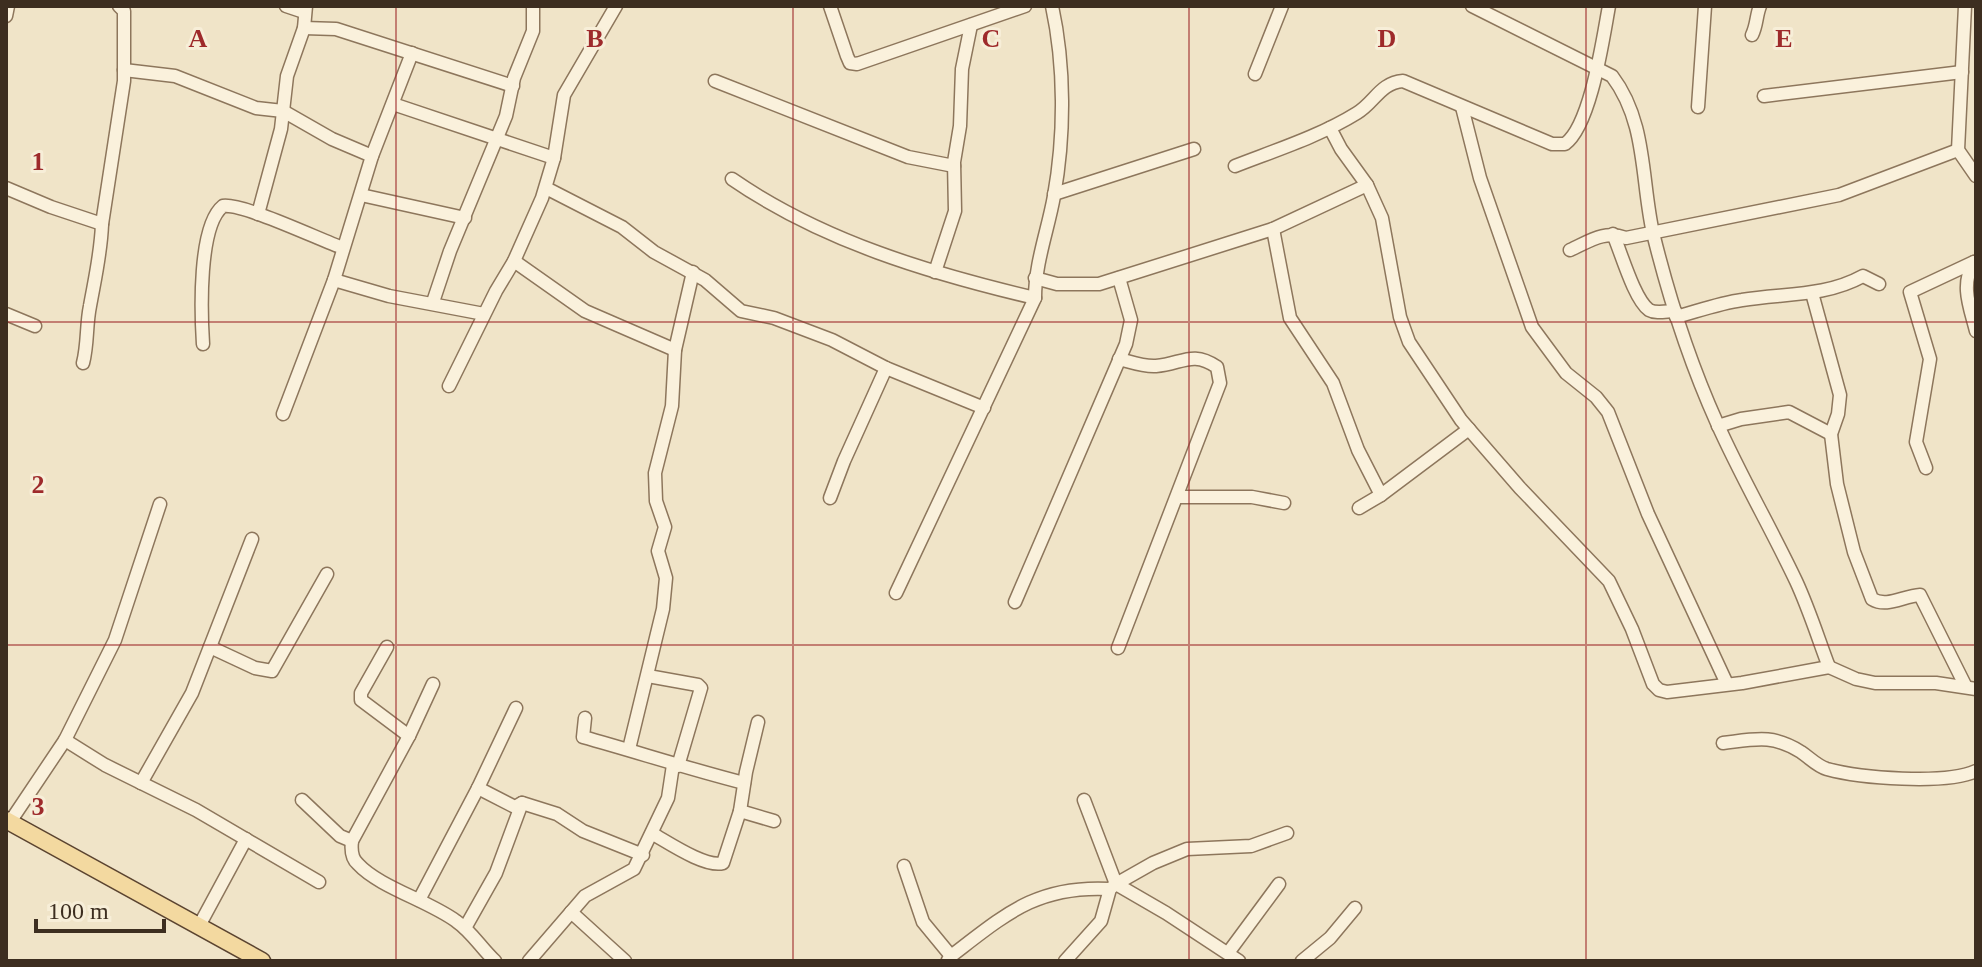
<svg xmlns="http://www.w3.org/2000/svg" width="1982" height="967" font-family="Georgia,serif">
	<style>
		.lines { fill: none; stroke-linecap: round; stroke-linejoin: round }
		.minor-casing { stroke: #8d765c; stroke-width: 15 }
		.major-casing { stroke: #5b4430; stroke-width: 19 }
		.minor { stroke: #faf1dc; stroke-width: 12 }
		.major { stroke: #f3d9a0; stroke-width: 16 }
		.grid { fill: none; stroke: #9e2a2b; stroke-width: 2; stroke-opacity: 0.55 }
		.grid-label { font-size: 26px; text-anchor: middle; font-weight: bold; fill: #9e2a2b; stroke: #f7eed8; stroke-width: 6; stroke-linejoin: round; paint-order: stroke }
	</style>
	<rect width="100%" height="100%" fill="#f0e4c8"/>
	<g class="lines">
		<g class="minor-casing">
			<g id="minor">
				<polyline points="286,6 304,12"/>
				<polyline points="830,6 847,56 850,63 857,64 1025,6"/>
				<path d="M 1472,6 L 1612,76 C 1647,122 1641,180 1653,233 C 1669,298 1690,363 1717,423 C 1741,477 1771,528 1796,581 C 1809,609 1818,638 1829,667"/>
				<polyline points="1965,6 1958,150 1976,176"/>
				<polyline points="6,16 8,6"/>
				<polyline points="304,28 336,29 513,86"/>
				<path d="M 1752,35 C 1757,25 1756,16 1760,6"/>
				<polyline points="124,70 175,76 256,108 283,111 332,139 372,156"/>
				<polyline points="1255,74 1282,6"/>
				<polyline points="715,81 908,157 954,166"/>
				<polyline points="1764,96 1962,72"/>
				<polyline points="393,104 554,158"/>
				<polyline points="1462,107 1480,178 1532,327 1566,373 1596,397 1608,412 1648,514 1727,684"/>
				<polyline points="1698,107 1705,6"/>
				<polyline points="1330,128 1341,149 1367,185 1382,218 1400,317 1409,342 1461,420 1520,488 1609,581 1632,629 1653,684 1659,690 1667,692 1742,683 1829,667 1856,679 1875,683 1936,683 1976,689"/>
				<path d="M 1235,166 C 1276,150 1320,136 1357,113 C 1375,102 1380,83 1403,81 L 1552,144 L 1565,144 C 1591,125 1603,38 1609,6"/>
				<path d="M 732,179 C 822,241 929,273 1035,298"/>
				<polyline points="6,188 51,207 102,224"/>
				<polyline points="546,188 622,227 654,252 705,280 741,311 774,318 832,340 886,368 984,408"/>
				<polyline points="1054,194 1194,149"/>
				<polyline points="361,195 465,218"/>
				<polyline points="258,214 281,129 287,76 304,28 306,6"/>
				<polyline points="1273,229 1290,318 1333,383 1358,450 1381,495"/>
				<path d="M 1613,234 C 1621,252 1634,299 1649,310 C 1656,314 1667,311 1675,311"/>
				<path d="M 1570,250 C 1590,241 1604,230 1626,238 L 1839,195 L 1958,150"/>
				<polyline points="514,261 585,311 675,350"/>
				<path d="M 1974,262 C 1960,285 1970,307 1976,331"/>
				<polyline points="935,272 955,211 954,162 960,126 962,69 971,25"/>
				<polyline points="1035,278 1057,284 1099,284 1273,229 1367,185"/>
				<polyline points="334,280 389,296 484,314"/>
				<path d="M 1812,293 L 1840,395 L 1838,414 L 1831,434 L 1837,484 L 1854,552 L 1872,599 C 1887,608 1903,596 1920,595 L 1965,685"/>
				<polyline points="433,302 450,251 506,116 514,78 533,31 533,6"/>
				<polyline points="6,314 35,326"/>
				<path d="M 1676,317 C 1698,311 1720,303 1742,300 C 1784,293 1825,297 1863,276 L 1879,284"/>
				<path d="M 203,344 C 201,313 198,226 223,206 C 243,203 318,239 343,248"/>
				<path d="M 83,363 C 88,344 86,325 90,306 C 95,278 101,253 102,224 L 124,81 L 124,11 L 119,6"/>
				<polyline points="449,386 496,291 514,261 542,198 554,158 564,95 616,6"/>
				<polyline points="283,414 334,280 372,156 412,53"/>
				<polyline points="1718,426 1741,419 1789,412 1831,434"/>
				<polyline points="1926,468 1916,442 1930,359 1910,292 1974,262"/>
				<polyline points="1177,497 1252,497 1284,503"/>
				<polyline points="830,498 844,461 886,368"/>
				<polyline points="1359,508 1381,495 1469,429"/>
				<path d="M 896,593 L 1035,298 C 1035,263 1048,230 1054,196 C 1065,135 1065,66 1052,6"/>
				<polyline points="1015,602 1126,344 1131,320 1119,278"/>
				<polyline points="210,647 255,668 272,671 327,574"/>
				<polyline points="387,647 361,693 361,700 409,736"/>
				<path d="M 1118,648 L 1220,383 L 1217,367 C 1192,350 1182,364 1156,366 C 1144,367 1131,362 1119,359"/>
				<polyline points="648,676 698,685 701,688 678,766"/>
				<path d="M 433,684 L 409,736 L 352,841 C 351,849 351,858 358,864 C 379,887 429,901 456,921 C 472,932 481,948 495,961"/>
				<path d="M 585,718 L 583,737 C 637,752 689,769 744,783"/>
				<polyline points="65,740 105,765 196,810 319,882"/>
				<path d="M 1723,743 C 1756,739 1772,734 1801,752 C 1810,758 1817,766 1827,769 C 1860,778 1945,785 1976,771"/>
				<polyline points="629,749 663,609 666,578 658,551 665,527 656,501 655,473 672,406 675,350 693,272"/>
				<polyline points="141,783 192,693 252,539"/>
				<polyline points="302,800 340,836 352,841"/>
				<polyline points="1084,800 1116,884 1166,913 1239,961"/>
				<polyline points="522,803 557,814 583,831 643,855"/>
				<polyline points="740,811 774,821"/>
				<polyline points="10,822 65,740 115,640 160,504"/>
				<path d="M 653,834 C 669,843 706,868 723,863 L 740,811 L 746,772 L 758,722"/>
				<polyline points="904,866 923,922 951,956 948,960"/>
				<polyline points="419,900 478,788 516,708"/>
				<polyline points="571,912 625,961"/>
				<polyline points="199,926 246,839"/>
				<polyline points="465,928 496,873 522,803 515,807 478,788"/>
				<polyline points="1228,953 1279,884"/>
				<path d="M 951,956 C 1006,914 1037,885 1110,889"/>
				<polyline points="529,961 585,896 634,869 668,798 673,765"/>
				<polyline points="1065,961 1101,921 1110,889 1116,884 1153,863 1187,849 1251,846 1287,833"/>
				<polyline points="1302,961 1330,938 1355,908"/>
			</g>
		</g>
		<g class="major-casing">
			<polyline id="major" points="6,820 262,961"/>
		</g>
		<use href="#minor" class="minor"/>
		<use href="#major" class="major"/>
	</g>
	<path class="grid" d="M 396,6 L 396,961M 793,6 L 793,961M 1189,6 L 1189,961M 1586,6 L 1586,961M 6,322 L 1976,322M 6,645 L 1976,645"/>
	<g class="grid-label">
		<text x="198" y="47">A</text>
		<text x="595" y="47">B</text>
		<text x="991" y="47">C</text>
		<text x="1387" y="47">D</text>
		<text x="1784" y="47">E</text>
		<text x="38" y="170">1</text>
		<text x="38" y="493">2</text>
		<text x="38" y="815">3</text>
	</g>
	<rect width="1982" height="967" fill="none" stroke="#3d2e20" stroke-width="16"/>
	<path d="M36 919v12h128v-12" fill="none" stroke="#3d2e20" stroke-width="4"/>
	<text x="48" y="919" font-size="24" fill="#3d2e20" stroke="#f7eed8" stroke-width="6" paint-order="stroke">100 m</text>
</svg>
